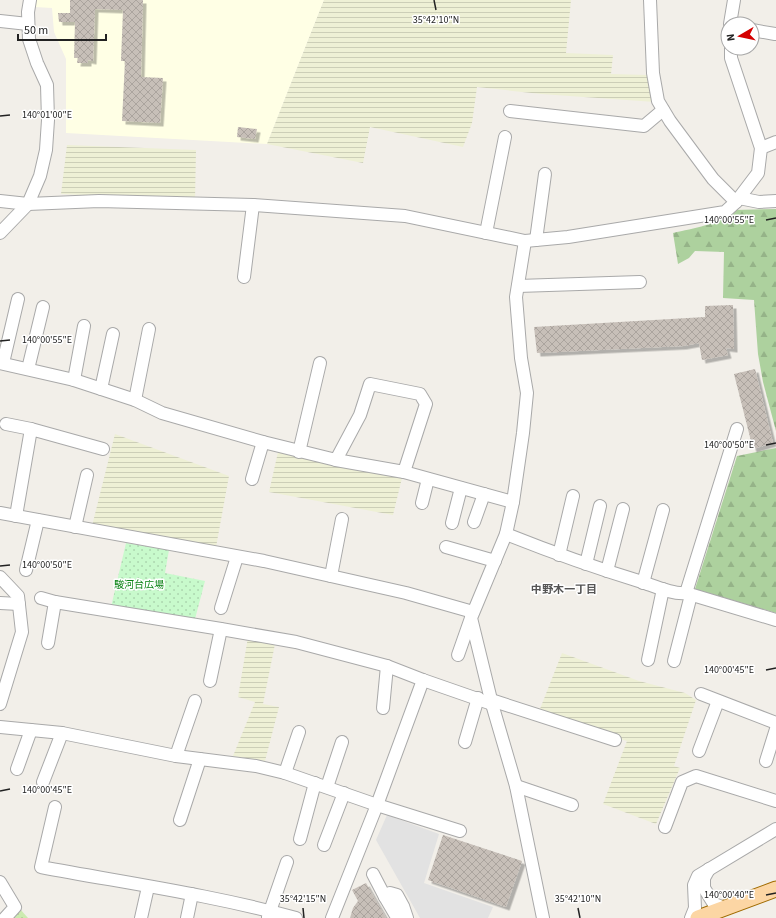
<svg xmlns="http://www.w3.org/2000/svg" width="776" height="918" font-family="'Source Sans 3','Noto Sans JP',sans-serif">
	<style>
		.education { fill: #ffffe5 }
		.farmland { fill: url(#farmland-rules) }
		.grass { fill: url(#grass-dots) }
		.forest { fill: url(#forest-firs) }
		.park { fill: url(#park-dots) }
		.parking { fill: #e2e2e2 }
		.building { fill: url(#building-cross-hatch); filter: url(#shadow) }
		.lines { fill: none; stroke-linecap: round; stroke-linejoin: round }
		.minor-casing { stroke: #a9a9a9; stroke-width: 14 }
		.major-casing { stroke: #a06b00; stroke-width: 17 }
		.minor { stroke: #fff; stroke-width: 12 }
		.major { stroke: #fcd6a4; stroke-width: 15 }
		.ticks { fill: none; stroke: #222; stroke-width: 1.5 }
		.labels { text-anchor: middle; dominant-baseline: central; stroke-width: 3; stroke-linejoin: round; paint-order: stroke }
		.park-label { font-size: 10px; fill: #0c8416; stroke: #fff }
		.neighbourhood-label { font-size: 11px; font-weight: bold; fill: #555; stroke: #fff }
		.ticks-label { font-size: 10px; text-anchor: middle; fill: #222; stroke: #fff; stroke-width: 3; stroke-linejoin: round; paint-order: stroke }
	</style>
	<defs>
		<pattern id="farmland-rules" width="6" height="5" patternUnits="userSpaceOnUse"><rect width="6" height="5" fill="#eef0d5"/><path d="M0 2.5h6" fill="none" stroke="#ccceb7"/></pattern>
		<pattern id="grass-dots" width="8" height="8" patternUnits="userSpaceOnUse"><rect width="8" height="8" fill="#cdebb0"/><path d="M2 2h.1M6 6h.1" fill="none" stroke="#b0c997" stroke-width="1.8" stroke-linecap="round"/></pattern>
		<pattern id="forest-firs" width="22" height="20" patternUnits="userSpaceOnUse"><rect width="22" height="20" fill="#add19e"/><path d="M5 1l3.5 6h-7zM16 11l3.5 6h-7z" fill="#95b388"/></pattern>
		<pattern id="park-dots" width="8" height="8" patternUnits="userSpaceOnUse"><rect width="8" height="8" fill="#c8facc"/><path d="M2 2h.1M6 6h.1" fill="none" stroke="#acd6af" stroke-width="1.8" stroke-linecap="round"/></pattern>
		<pattern id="building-cross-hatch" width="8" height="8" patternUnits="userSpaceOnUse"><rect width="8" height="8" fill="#c7bfb8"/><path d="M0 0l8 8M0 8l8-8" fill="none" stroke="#aba49e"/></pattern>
		<filter id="shadow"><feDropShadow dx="3.5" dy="3.5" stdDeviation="0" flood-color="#0004"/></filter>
	</defs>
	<rect width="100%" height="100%" fill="#f2efe9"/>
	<polygon class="education" points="36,0 324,0 267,144 66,133 66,59 54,32 52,8 35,7"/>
	<g class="farmland">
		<polygon points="324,0 571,0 566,53 613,55 611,74 649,75 655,102 541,94 477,87 472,123 463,147 370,127 363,163 267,144"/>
		<polygon points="67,145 196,150 195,200 61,194"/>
		<polygon points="115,434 229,476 216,547 92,526"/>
		<polygon points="278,452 351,469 402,478 393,515 269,492"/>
		<polygon points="248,637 275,644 263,704 279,707 265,761 233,756 255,702 238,697"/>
		<polygon points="562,653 639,681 685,693 696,700 674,766 680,768 656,824 603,804 627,741 538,714"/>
	</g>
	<polygon class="grass" points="20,909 28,918 12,918"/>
	<g class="forest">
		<path d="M 776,209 L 776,431 L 763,382 L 758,354 L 754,300 L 723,298 L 724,252 L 695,251 L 689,258 L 678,264 L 673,233 C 694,228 718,225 734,210 Z"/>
		<polygon points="776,448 776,613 695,589 737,456"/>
	</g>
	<polygon class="park" points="126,543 169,550 165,573 205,581 195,619 111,607"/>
	<polygon class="parking" points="387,815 439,834 424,883 493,907 488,918 420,918 376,840"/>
	<g class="building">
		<polygon points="70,0 143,0 141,77 163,78 160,123 122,121 125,61 121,61 123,10 95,9 93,61 88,60 88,63 77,63 78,58 74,58 75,22 59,22 58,13 70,13"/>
		<polygon points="238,127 257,129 255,139 237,137"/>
		<polygon points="733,305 734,349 726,348 728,355 702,360 699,343 683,346 537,353 534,327 705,317 705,306"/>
		<polygon points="755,369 773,443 753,449 734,374"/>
		<polygon points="443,835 522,861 506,907 428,880"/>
		<polygon points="366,883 386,918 350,918 353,908 358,901 352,890"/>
	</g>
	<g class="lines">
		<g class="minor-casing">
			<g id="minor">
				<polyline points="650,0 653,73 658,101 670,121 713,179 736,202"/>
				<polyline points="0,21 28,24"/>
				<polyline points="730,24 734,0"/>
				<polyline points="752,30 775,34"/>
				<polyline points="510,111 644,126 663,110"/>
				<polyline points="761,148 776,142"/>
				<polyline points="739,198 759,202 776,201"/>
				<polyline points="0,201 28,204 99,201 253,205 405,216 525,241 568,237 725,212 736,202 758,173 761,148 731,58 731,48"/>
				<polyline points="0,233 28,204 40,176 46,150 48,120 47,85 37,63 29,39 28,12 30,0"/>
				<polyline points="486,233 505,137"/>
				<polyline points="536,240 545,174"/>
				<polyline points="525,241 516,297 521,358 527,393 523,433 513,502 506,534 471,618 492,704 516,786 543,918"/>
				<polyline points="244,277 253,205"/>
				<polyline points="518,286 640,282"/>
				<polyline points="0,363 74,380 135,400 162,413 263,442 336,460 360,415 370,384 420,394 426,404 404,472"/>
				<polyline points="3,363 18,299"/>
				<polyline points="28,369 43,307"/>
				<polyline points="74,380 84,326"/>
				<polyline points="101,389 113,334"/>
				<polyline points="135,400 149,329"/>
				<polyline points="6,424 31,429"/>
				<polyline points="299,452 320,363"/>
				<polyline points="336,460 404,472 513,502"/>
				<polyline points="252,479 263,442"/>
				<polyline points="422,503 428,479"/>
				<polyline points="0,513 264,561 406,593 473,612"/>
				<polyline points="16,516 31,429 103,449"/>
				<polyline points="474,522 484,494"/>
				<polyline points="452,523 461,488"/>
				<polyline points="75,527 87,475"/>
				<path d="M 506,534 C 551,552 596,568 642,582 C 654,586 674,595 686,593 L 776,620"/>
				<polyline points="446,547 495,561"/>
				<polyline points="559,555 573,496"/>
				<polyline points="586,564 600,506"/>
				<polyline points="26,570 38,520"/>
				<polyline points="607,571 623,509"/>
				<polyline points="331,576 342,519"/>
				<polyline points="0,577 18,596 22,632 0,704"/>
				<polyline points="643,583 663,510"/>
				<polyline points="686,593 737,429"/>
				<polyline points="41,598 55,602 221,629 296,642 387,666 423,680 492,704"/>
				<polyline points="0,603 19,604"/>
				<polyline points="221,608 237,557"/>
				<polyline points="48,643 55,602"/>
				<polyline points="458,655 471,618"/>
				<polyline points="648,660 663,589"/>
				<polyline points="674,661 691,595"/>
				<polyline points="210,681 221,629"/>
				<polyline points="701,694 776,723"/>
				<polyline points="491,700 615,740"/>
				<polyline points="383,708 387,666"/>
				<polyline points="0,727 62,733 176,756 256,766 285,773 377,805 460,831"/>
				<polyline points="465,742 478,698"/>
				<polyline points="699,751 718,701"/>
				<polyline points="176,756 195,701"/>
				<polyline points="766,761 776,729"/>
				<polyline points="17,769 31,730"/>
				<polyline points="285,773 299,732"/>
				<polyline points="43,782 62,733"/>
				<polyline points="516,786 572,805"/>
				<polyline points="327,787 342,742"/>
				<path d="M 55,807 L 41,867 C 126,883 213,895 296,918"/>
				<polyline points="180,820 200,759"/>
				<polyline points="665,827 682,782 696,776 776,801"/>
				<polyline points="300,839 315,783"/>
				<polyline points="324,845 344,793"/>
				<polyline points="709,869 704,878 704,888 714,904 725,908"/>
				<polyline points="373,874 385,897"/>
				<polyline points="0,882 15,907 5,918"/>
				<polyline points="268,917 287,862"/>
				<polyline points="141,918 148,887"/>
				<polyline points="187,918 192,894"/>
				<polyline points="332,918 377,805 423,680"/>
				<polyline points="399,918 395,914 385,897 390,893 397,895 403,906 407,918"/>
				<polyline points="691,918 695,908 694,885 698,876 776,829"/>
			</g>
		</g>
		<g class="major-casing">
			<polyline id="major" points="698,918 776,889"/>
		</g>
		<use href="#minor" class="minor"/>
		<use href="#major" class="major"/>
	</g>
	<path class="ticks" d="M 434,0 L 436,10M 0,116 L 10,115M 766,220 L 776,218M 0,341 L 10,340M 766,445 L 776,443M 0,566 L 10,565M 766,670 L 776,668M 0,791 L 10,789M 766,895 L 776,893M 303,908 L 304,918M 578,908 L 580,918"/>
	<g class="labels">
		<g class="park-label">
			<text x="139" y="585">駿河台広場</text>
		</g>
		<g class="neighbourhood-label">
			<text x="564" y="589">中野木一丁目</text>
		</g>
	</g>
	<g class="ticks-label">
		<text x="436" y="23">35°42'10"N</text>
		<text x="47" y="118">140°01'00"E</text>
		<text x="729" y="223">140°00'55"E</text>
		<text x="47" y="343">140°00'55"E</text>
		<text x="729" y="448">140°00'50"E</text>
		<text x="47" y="568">140°00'50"E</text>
		<text x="729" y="673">140°00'45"E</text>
		<text x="47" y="793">140°00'45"E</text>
		<text x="729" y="898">140°00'40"E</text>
		<text x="303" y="902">35°42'15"N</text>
		<text x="578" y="902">35°42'10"N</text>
	</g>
	<g transform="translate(740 36) rotate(261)"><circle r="19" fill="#ffffff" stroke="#a7a7a7"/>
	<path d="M0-3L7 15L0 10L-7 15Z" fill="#d40000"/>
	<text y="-6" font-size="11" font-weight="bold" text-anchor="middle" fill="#222222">N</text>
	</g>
	<path d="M18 34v6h88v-6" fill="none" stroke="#222222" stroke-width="2"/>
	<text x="24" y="34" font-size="12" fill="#222222" stroke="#ffffff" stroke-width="3" paint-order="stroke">50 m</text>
</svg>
